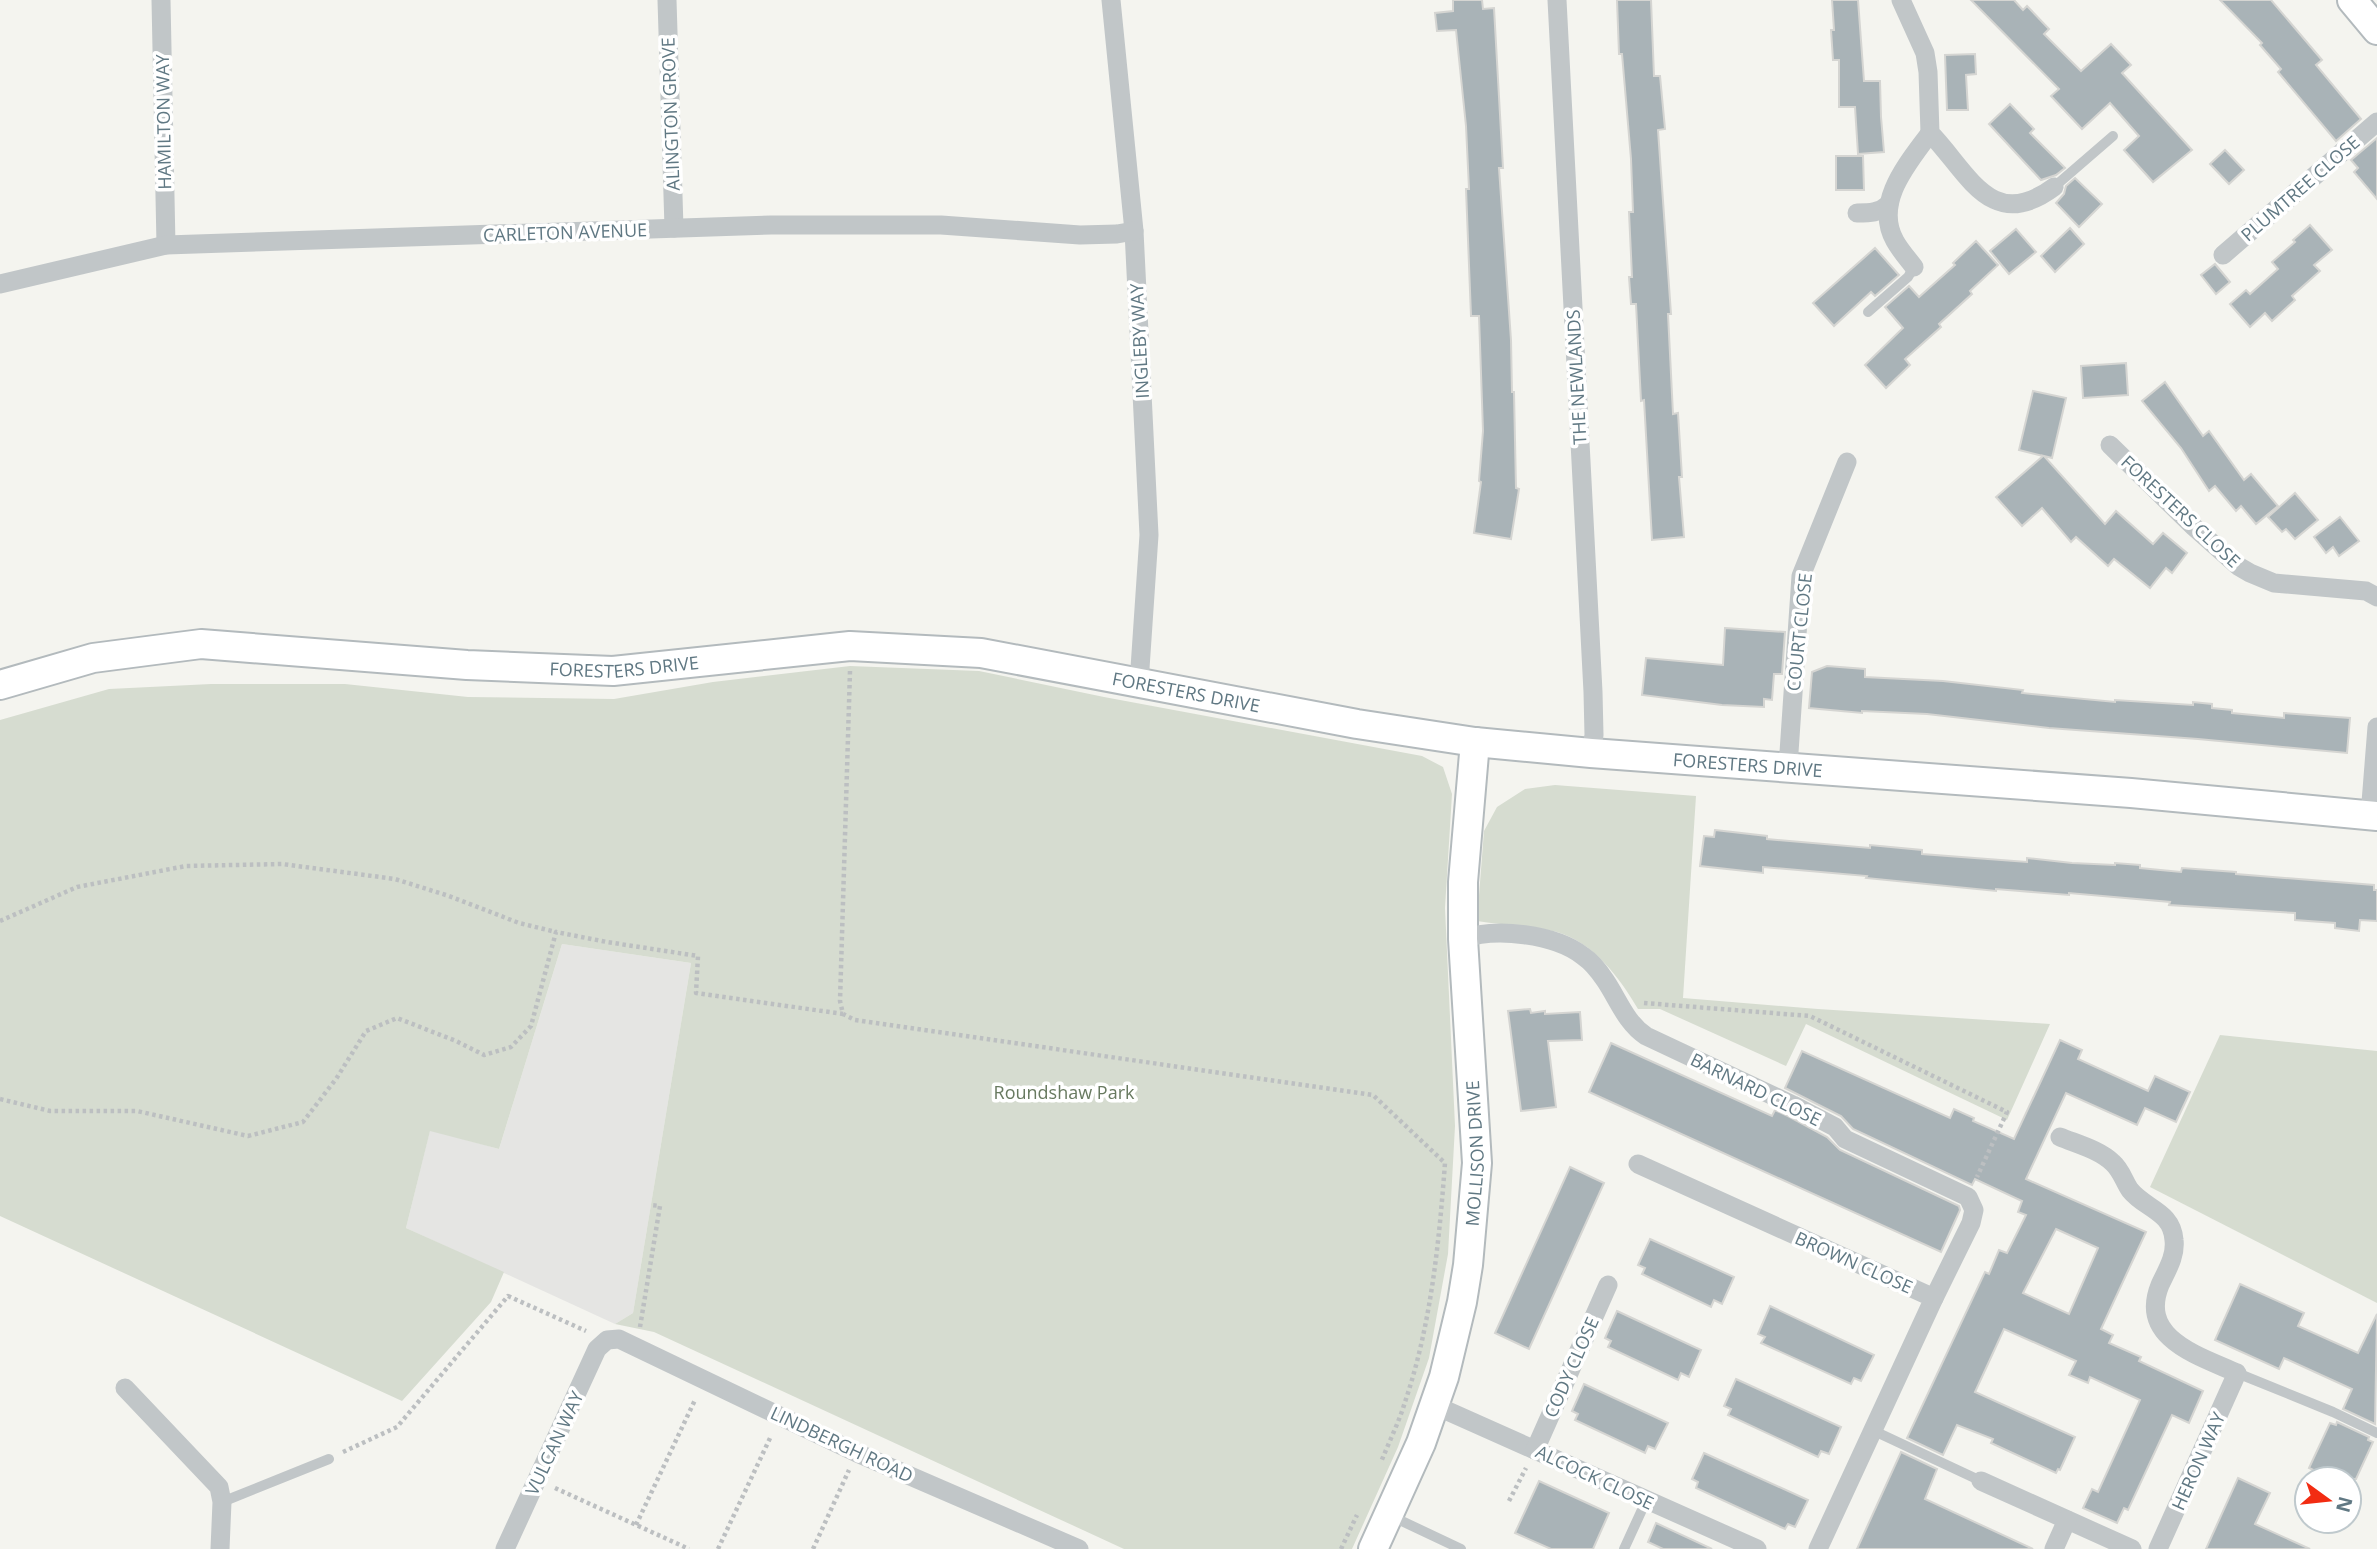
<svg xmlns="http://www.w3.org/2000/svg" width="2377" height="1549" font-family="'Open Sans',sans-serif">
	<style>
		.built { fill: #e5e5e3 }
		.green { fill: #d6dcd0 }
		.building { fill: #a9b3b7; stroke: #d5d5d2; stroke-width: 2; fill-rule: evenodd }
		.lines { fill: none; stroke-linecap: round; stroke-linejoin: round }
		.secondary-casing { stroke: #b3babd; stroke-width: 32 }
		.path { stroke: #bcbfc1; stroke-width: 4.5; stroke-dasharray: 3.5 3.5; stroke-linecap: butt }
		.lane { stroke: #c1c6c8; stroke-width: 10 }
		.street { stroke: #c1c6c8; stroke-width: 19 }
		.secondary { stroke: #fff; stroke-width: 28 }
		.labels { text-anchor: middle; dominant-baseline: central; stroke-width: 7; stroke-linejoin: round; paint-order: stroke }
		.street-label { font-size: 18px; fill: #607883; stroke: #fff }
		.park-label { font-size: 18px; fill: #687a60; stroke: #fff }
	</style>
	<rect width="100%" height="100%" fill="#f4f4ef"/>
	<polygon class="built" points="562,944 691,963 633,1313 615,1324 406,1228 430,1130 499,1149"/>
	<g class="green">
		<polygon points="850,666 979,671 1104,697 1422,756 1443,767 1452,794 1445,908 1455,1126 1448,1254 1429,1358 1398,1447 1352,1549 1124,1549 654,1332 615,1324 633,1313 691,963 562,944 499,1149 430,1131 406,1228 504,1272 491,1302 402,1401 0,1216 0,720 109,689 211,684 345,684 468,697 614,699 713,682"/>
		<path d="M 1555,785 L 1696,796 L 1683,998 L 1818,1009 L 2050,1024 L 2007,1120 L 1806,1024 L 1786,1066 L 1660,1009 L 1638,1009 C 1620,978 1593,942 1557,932 C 1531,926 1503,925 1477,921 L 1484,831 L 1497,807 L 1525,789 Z"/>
		<polygon points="2220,1035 2377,1051 2377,1303 2150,1187"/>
	</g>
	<g class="building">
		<polygon points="1453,0 1482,0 1483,9 1494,8 1503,168 1499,168 1511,340 1512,392 1514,392 1516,488 1519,489 1511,539 1474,533 1481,482 1479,481 1483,431 1479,316 1471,316 1466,189 1469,189 1466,126 1456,30 1437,31 1435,13 1453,11"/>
		<polygon points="1617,0 1651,0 1654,76 1660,76 1665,129 1658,130 1671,314 1668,314 1673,414 1678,413 1682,477 1679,477 1684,537 1652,540 1644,400 1641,401 1636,304 1631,304 1629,277 1632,277 1629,212 1633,212 1631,159 1622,54 1619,54"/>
		<polygon points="1832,0 1858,0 1864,81 1880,81 1881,117 1884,152 1858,154 1855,107 1839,107 1839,60 1833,60 1831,30 1834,30"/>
		<polygon points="1971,0 2014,0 2023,10 2027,6 2049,29 2044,34 2081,71 2111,44 2131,65 2122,73 2192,150 2153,182 2124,150 2139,136 2110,103 2082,129 2051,96 2059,89"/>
		<polygon points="2220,0 2271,0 2322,60 2316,65 2361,119 2336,141 2278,72 2281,69 2260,45 2262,43"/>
		<polygon points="1975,54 1976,74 1966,75 1968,110 1947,110 1945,55"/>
		<polygon points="2010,104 2034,129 2030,133 2065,168 2056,175 2041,180 1989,124"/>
		<polygon points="2377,138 2377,199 2354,172 2358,168 2351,160"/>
		<polygon points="2225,150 2244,170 2229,184 2210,164"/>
		<polygon points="1836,156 1863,156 1864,190 1836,190"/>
		<polygon points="2075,178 2102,204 2079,227 2056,203 2064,194 2066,186"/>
		<polygon points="2310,225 2332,250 2314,265 2320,271 2292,296 2295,300 2272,321 2265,313 2250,327 2230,304 2246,290 2250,294 2278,269 2272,262 2295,242 2293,240"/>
		<polygon points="2070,228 2084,244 2055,272 2041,256"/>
		<polygon points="2016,229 2036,252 2009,274 1990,251"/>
		<polygon points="1976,241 1998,265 1970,291 1972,294 1939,324 1941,327 1905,359 1910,365 1886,388 1865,365 1903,328 1885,307 1909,286 1919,297 1955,265 1953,263"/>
		<polygon points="1875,248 1899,275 1875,296 1871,292 1834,326 1813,303"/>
		<polygon points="2215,264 2230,282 2216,294 2201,275"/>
		<polygon points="2126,363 2128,395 2083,398 2081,366"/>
		<polygon points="2165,382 2203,436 2209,431 2244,480 2251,474 2278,506 2256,524 2241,506 2236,511 2215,486 2209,491 2181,448 2142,401"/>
		<polygon points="2033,391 2066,398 2052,458 2044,456 2105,524 2116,511 2153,544 2163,533 2187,553 2172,573 2166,568 2150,588 2114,559 2108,566 2076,537 2071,542 2042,508 2022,526 1996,497 2043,456 2019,450"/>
		<polygon points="2295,493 2318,520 2295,539 2286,529 2282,532 2268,517"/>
		<polygon points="2340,517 2359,541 2339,556 2333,547 2326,553 2314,537"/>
		<polygon points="1725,628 1785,632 1782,674 1774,674 1772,700 1764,699 1764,707 1722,705 1642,695 1646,658 1723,665"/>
		<polygon points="1827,666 1865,669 1865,677 1943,681 2023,690 2022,693 2115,702 2115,700 2193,705 2193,702 2212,704 2212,708 2232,710 2232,713 2284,718 2284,713 2350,718 2347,753 2198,739 2049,728 1927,714 1862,711 1862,713 1809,708 1812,672"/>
		<polygon points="1715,830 1767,836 1767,839 1870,848 1870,845 1922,850 1922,854 2027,862 2027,858 2072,863 2115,865 2115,863 2140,865 2140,868 2181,872 2182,868 2236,872 2236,874 2374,885 2374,890 2377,890 2377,921 2360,920 2359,931 2335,928 2335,923 2295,920 2295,913 2169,905 2170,902 2069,893 2069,895 1996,889 1996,891 1866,878 1867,876 1763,867 1763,873 1700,866 1704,836 1714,837"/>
		<polygon points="1530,1009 1531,1013 1545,1011 1545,1014 1580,1012 1582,1040 1548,1041 1556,1107 1521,1111 1508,1011"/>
		<path d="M 2060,1040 L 2082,1050 L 2078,1059 L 2148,1091 L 2155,1076 L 2190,1092 L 2176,1122 L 2145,1108 L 2137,1125 L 2066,1093 L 2026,1179 L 2146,1232 L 2101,1329 L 2113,1335 L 2109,1343 L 2141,1357 L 2139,1361 L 2203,1391 L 2189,1423 L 2172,1415 L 2128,1510 L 2124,1508 L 2117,1523 L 2083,1508 L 2092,1489 L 2098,1492 L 2140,1400 L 2090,1377 L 2088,1383 L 2069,1375 L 2076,1361 L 2004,1329 L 1975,1392 L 2075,1437 L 2060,1470 L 2058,1469 L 2056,1473 L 1991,1443 L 1993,1439 L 1957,1425 L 1943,1455 L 1907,1438 L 1985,1272 L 1989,1274 L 1999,1250 L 2007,1253 L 2026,1215 L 2018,1212 L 2022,1201 L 1975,1179 L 1972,1185 L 1853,1129 L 1841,1116 L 1785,1088 L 1802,1051 L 1950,1118 L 1954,1109 L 1974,1118 L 1973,1121 L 2014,1139 ZM 2056,1229 L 2098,1248 L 2069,1314 L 2023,1293 Z"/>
		<polygon points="1611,1043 1772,1116 1775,1110 1788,1116 1827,1137 1840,1150 1959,1206 1960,1210 1941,1252 1589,1092"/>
		<polygon points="1570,1167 1604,1183 1529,1349 1495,1333"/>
		<polygon points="1650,1239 1734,1277 1722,1304 1714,1300 1711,1307 1642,1274 1645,1268 1638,1265"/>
		<polygon points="2240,1284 2304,1313 2298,1326 2358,1353 2377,1314 2375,1424 2343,1409 2352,1389 2284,1358 2279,1369 2215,1340"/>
		<polygon points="1770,1306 1874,1355 1861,1381 1854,1378 1851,1384 1761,1343 1765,1337 1758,1334"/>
		<polygon points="1617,1311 1701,1350 1689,1377 1681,1373 1678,1380 1608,1347 1611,1341 1605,1338"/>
		<polygon points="1736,1379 1841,1427 1829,1454 1821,1451 1818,1457 1728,1415 1731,1409 1724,1406"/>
		<polygon points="1584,1384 1668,1423 1655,1449 1648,1446 1645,1453 1575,1420 1578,1414 1572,1411"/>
		<polygon points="2337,1422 2369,1437 2368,1440 2373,1442 2356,1479 2333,1479 2309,1468 2330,1423 2336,1425"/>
		<polygon points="1901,1452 1937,1469 1925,1499 2033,1549 1857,1549"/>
		<polygon points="1704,1453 1808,1500 1795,1527 1788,1524 1785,1529 1696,1488 1698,1482 1692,1479"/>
		<polygon points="2238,1478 2270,1493 2255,1524 2310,1549 2206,1549"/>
		<polygon points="1539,1481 1609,1513 1593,1549 1551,1549 1515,1533"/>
		<polygon points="1656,1523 1712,1549 1663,1549 1648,1542"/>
	</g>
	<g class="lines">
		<g class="secondary-casing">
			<g id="secondary">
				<polyline points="2352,0 2377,30"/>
				<path id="s1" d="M 0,685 L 93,658 L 201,644 L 467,665 L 613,671 L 850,646 L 981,653 L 1357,724 L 1475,742 L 1591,753 L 2131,793 L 2377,816"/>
				<path id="s2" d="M 1373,1549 L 1421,1443 L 1444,1377 L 1462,1302 L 1468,1265 L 1477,1163 L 1463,939 L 1463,882 L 1475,742"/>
			</g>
		</g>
		<g class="path">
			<path d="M 850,671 L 840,1001 L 843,1014 L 855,1020 L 1373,1095 L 1445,1163 C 1439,1243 1431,1325 1405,1402 C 1399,1422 1389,1442 1381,1462"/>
			<polyline points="0,921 77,887 186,866 282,864 395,879 449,896 519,923 556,932"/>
			<polyline points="1644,1003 1810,1016 2007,1112 1977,1177"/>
			<polyline points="0,1099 50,1111 137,1111 248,1136 303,1122 336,1079 366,1031 397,1018 456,1041 484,1055 511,1047 531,1026 556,932 607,942 698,956 696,993 843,1014"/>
			<polyline points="640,1327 660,1206 651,1205"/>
			<polyline points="343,1452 397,1427 508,1296 586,1331"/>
			<polyline points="555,1488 689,1549"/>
			<polyline points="1509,1501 1526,1468"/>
			<polyline points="636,1525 695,1400"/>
			<polyline points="718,1549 771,1436"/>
			<polyline points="813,1549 849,1470"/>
			<polyline points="1341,1549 1357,1515"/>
		</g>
		<g class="lane">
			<polyline points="2054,187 2113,136"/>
			<polyline points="1868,312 1908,277 1914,267"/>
			<polyline points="2237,1373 2333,1412 2377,1433"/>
			<polyline points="1872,1430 1981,1481"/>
			<polyline points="222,1502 329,1459"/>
			<polyline points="1389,1515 1461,1549"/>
			<polyline points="1624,1549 1646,1501"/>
		</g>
		<g class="street">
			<polyline points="161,0 166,245"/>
			<polyline points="667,0 674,228"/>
			<polyline points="1111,0 1134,231 1149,535 1139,683"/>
			<polyline points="1557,0 1593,692 1594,735 1591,753"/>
			<path d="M 1901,0 L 1925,53 L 1928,72 L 1930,133 C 1968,172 1991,234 2054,187"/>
			<path d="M 1857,213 C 1870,213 1879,213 1889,204"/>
			<polyline points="2223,255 2377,122"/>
			<path d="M 1914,267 C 1908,259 1900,250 1895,241 C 1873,202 1909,162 1930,133"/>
			<polyline points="0,284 166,245 771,225 941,225 1080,235 1117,234 1134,231"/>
			<polyline points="2110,445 2194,527 2238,566 2250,573 2274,583 2366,591 2377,597"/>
			<polyline points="1788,767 1801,576 1847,462"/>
			<polyline points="2370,815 2377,727"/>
			<path d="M 1463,939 C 1495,927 1555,934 1583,956 C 1592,962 1599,971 1605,980 C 1618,999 1626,1023 1646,1036 L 1793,1105 L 1835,1127 L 1845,1139 L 1968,1197 L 1974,1210 L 1971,1223 L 1934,1298"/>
			<path d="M 2060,1137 C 2077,1144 2100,1150 2113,1163 C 2121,1170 2124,1181 2130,1190 C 2145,1209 2172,1211 2174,1240 C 2176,1256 2167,1270 2160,1285 C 2138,1339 2200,1356 2237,1373 L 2158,1549"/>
			<polyline points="1638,1164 1934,1298 1818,1549"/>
			<polyline points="125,1388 219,1487 222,1502 220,1549"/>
			<polyline points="1434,1405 1757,1549"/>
			<polyline points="1535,1450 1608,1285"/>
			<polyline points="1981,1481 2132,1549"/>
			<polyline points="505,1549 597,1349 607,1340 619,1339 857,1453 1079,1549"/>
			<polyline points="2054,1549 2067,1520"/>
		</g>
		<use href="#secondary" class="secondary"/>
	</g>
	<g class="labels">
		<g class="street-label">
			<text transform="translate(670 114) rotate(-92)">ALINGTON GROVE</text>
			<text transform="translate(163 122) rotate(-91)">HAMILTON WAY</text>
			<text transform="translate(2300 188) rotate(-41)">PLUMTREE CLOSE</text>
			<text transform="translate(565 232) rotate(-2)">CARLETON AVENUE</text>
			<text transform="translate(1139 341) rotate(-93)">INGLEBY WAY</text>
			<text transform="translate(1576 377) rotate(-93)">THE NEWLANDS</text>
			<text transform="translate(2181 511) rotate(43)">FORESTERS CLOSE</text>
			<text transform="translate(1799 632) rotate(-84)">COURT CLOSE</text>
			<text stroke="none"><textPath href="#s1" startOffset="630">FORESTERS DRIVE</textPath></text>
			<text stroke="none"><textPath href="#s1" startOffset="1197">FORESTERS DRIVE</textPath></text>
			<text stroke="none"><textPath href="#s1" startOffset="1764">FORESTERS DRIVE</textPath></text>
			<text transform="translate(1756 1089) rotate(26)">BARNARD CLOSE</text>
			<text stroke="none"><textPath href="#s2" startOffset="413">MOLLISON DRIVE</textPath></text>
			<text transform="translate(1854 1262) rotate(24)">BROWN CLOSE</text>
			<text transform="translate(1571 1367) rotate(-66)">CODY CLOSE</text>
			<text transform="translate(554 1443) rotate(-65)">VULCAN WAY</text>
			<text transform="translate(842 1444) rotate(25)">LINDBERGH ROAD</text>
			<text transform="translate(2198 1461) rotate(-66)">HERON WAY</text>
			<text transform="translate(1595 1477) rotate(25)">ALCOCK CLOSE</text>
		</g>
		<g class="park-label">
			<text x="1064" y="1092">Roundshaw Park</text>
		</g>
	</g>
	<g transform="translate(2328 1500) rotate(105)"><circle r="33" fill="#ffffff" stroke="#bfc9cd" stroke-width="2"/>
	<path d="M0-5L12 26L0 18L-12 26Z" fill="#f22c12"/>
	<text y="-10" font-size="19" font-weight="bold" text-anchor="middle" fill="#607883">N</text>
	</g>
</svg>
